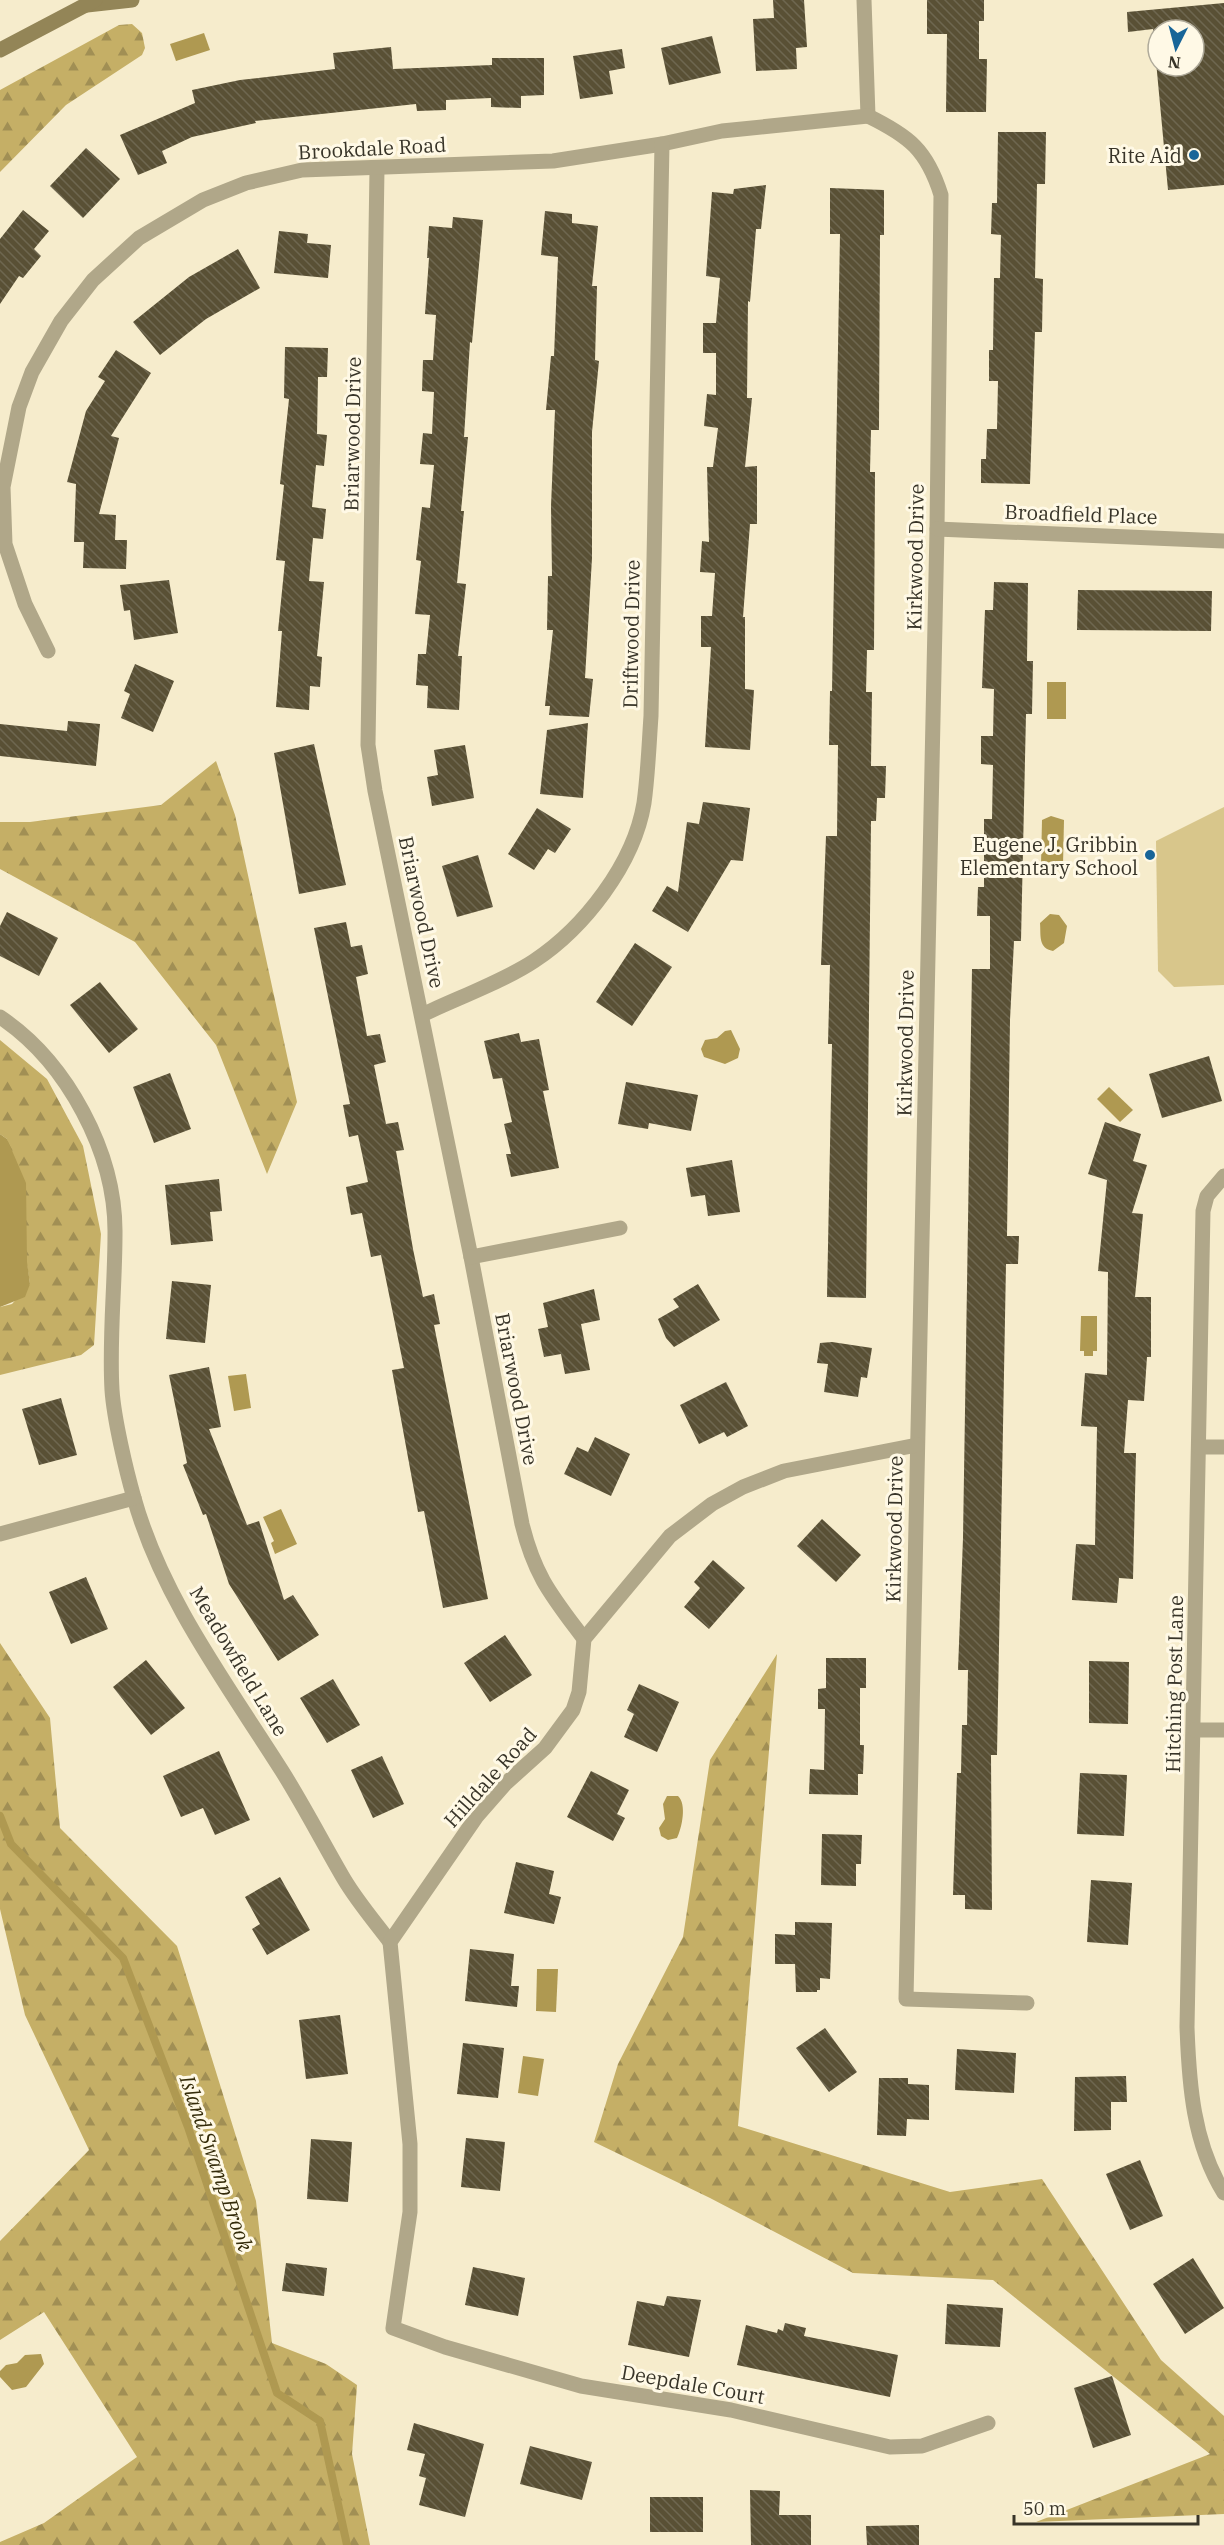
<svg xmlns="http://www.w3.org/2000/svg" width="1224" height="2545" font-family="'IBM Plex Serif',serif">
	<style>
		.forest { fill: url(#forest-firs) }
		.park { fill: #d8c68b }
		.water { fill: #af9951 }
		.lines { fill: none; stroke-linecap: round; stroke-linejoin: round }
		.stream { stroke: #af9951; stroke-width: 8 }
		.building { fill: url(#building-back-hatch); fill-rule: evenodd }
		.street { stroke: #b0a789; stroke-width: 15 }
		.secondary { stroke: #938557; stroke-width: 15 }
		.poi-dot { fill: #186598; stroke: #fff9e6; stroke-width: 2 }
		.labels { text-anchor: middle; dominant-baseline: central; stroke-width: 6; stroke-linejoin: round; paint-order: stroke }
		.street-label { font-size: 20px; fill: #383428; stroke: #fff9e6 }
		.poi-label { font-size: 20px; fill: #383428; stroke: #fff9e6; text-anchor: end }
		.water-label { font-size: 21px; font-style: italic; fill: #342b09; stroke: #fff9e6 }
	</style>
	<defs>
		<pattern id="forest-firs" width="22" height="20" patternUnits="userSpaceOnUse" patternTransform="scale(1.5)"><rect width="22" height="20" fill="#c5af66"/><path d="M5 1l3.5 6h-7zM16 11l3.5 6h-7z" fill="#a18f54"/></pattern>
		<pattern id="building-back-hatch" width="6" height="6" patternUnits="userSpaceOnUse" patternTransform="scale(1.5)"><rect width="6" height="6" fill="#595035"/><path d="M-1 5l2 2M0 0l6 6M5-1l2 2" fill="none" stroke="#6e6750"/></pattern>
	</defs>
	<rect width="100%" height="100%" fill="#f6eccc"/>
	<g class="forest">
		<polygon points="132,24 142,33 145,48 142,55 66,105 0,172 0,90 119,25"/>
		<polygon points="216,761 235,815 297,1102 267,1174 216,1045 135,942 0,869 0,822 30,822 161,805"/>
		<polygon points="0,1040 47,1079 83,1146 101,1234 94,1345 81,1355 0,1375 0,1307 12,1304 30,1284 7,1139 0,1134"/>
		<polygon points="0,1643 50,1718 60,1828 177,1946 256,2201 272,2343 326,2364 357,2385 352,2454 370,2545 0,2545 0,2542 44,2523 137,2457 44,2312 0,2340 0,2241 89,2150 25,2015 0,1909"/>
		<polygon points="777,1654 738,2126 950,2192 1042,2179 1161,2360 1224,2416 1224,2514 1036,2522 1210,2454 993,2280 853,2273 710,2198 594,2142 618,2064 683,1937 710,1760"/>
	</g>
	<polygon class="park" points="1224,807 1224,985 1174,987 1158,971 1156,841"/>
	<g class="water">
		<polygon points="204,33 210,50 176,61 170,44"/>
		<rect x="1047" y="682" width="19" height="37"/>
		<polygon points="1051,816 1064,820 1063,865 1052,870 1041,865 1042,820"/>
		<path d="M 1050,914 L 1059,915 L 1067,926 L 1064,943 L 1053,951 C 1038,948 1041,936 1040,923 Z"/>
		<polygon points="731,1030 740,1049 738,1058 725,1064 704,1057 701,1049 705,1040 717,1038 725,1031"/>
		<polygon points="1109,1087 1133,1110 1120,1122 1097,1099"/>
		<polygon points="0,1134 7,1139 26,1183 27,1262 30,1284 25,1297 0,1307"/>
		<polygon points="1081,1316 1097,1316 1097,1351 1093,1351 1093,1356 1084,1356 1084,1351 1080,1351"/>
		<polygon points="246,1374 251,1408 234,1411 228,1376"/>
		<polygon points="281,1509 297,1544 275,1554 271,1543 274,1541 263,1517"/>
		<path d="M 667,1796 L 678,1796 C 687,1804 682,1828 677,1838 L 668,1840 L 661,1836 L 659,1828 L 665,1819 L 663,1804 Z"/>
		<polygon points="537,1969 558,1969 556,2012 536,2011"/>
		<polygon points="523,2056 544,2059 538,2096 518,2093"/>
		<polygon points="41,2354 44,2364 26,2387 12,2390 0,2377 0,2371 6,2365 17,2363 25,2355"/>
	</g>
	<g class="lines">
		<polyline class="stream" points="0,1816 11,1844 123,1958 188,2127 277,2393 320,2421 347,2545"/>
	</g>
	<g class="building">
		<polygon points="773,0 804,0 807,47 796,48 797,69 756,71 753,19 774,18"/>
		<polygon points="927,0 984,0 984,21 979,21 979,59 987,59 986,112 946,112 947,34 927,34"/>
		<path d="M 1224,3 L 1224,185 L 1168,190 L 1153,29 L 1128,32 L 1127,12 ZM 1158,30 L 1194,30 L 1194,66 L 1158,66 Z"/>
		<polygon points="712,36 721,73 669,85 661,48"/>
		<polygon points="391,47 393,69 492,65 492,58 544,58 544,95 521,96 521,108 491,107 491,98 446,100 446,110 417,111 416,104 255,121 256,123 192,137 162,151 167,163 138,175 120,135 195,103 192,90 240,80 335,69 333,53"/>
		<polygon points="622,49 625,68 609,71 613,94 580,99 573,56"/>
		<polygon points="998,132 1046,132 1045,184 1037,184 1035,278 1043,279 1042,332 1035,332 1030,484 981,483 981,459 986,459 987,429 997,429 998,381 989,381 989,350 993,350 994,278 1000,278 1001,235 991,234 992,203 997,203"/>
		<polygon points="86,148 120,179 83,218 50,186"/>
		<polygon points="766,185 761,229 756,229 750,302 748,301 747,398 752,398 745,467 757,466 757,524 750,524 743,617 745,617 745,689 754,690 750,750 705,747 711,647 701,647 701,616 712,616 715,573 700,572 702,541 709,542 707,467 713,467 718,428 704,426 707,394 716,395 716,353 703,353 703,323 716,323 720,278 706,276 712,192 733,194 734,189"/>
		<polygon points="830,188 884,190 884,235 880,235 879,430 871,430 870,472 875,472 874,650 867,650 866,692 872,692 871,766 886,766 885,798 877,798 876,821 871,821 866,1298 827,1297 832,1044 828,1044 830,965 821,965 826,836 837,836 838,745 829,745 830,691 832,691 840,234 830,234"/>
		<polygon points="23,210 49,231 34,249 41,256 23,278 19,276 0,304 0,239"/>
		<polygon points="545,211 572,214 572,223 598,226 592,286 597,286 595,360 599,361 592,432 592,558 585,678 593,679 589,717 549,715 550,706 545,706 553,630 547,630 548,576 552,576 551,506 555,410 546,410 551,356 554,356 558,257 541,255"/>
		<polygon points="453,217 483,220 472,343 470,342 464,437 468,437 461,511 464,511 457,583 466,584 458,656 462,656 459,710 427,708 428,686 416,685 418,654 426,654 430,615 415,614 421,561 416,560 422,507 430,508 434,465 420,464 423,433 432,434 434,392 422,391 423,360 433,360 436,315 425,314 429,258 427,258 429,226 452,228"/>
		<polygon points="279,231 308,234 307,243 331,245 328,278 274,273"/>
		<polygon points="238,249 260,288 206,319 160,355 133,322 189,277"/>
		<polygon points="285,347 328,348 327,377 318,377 317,434 327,435 324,466 316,465 312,507 326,509 323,539 313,538 309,581 324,582 317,656 322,657 320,687 310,686 309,710 276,707 282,631 278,631 285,561 276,560 284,485 280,484 289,399 284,398"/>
		<polygon points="116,350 151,373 111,436 119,438 99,514 116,515 115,540 127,540 126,569 83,568 84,542 74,542 76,484 67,482 86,411 105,381 98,377"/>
		<polygon points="169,580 178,633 134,640 130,610 124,611 120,585"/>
		<polygon points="994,582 1028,583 1027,661 1033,661 1032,714 1026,714 1021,941 1014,941 1010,1020 1007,1236 1019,1236 1018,1264 1006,1264 997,1755 991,1755 992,1910 965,1909 965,1895 953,1895 957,1773 961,1773 962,1725 967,1725 968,1670 958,1670 963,1538 972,969 990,969 990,916 977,916 978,887 984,887 984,819 992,819 993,765 981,764 981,736 993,736 994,689 982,688 985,610 993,610"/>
		<polygon points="1078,590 1212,591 1211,631 1077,630"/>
		<polygon points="135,664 174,681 153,732 121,718 130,694 124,691"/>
		<polygon points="68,721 100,724 96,766 0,756 0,724 67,731"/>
		<polygon points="588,723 583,798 540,794 547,730"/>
		<polygon points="314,744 346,885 299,894 274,753"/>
		<polygon points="465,745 474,798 432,806 427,777 438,775 434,750"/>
		<polygon points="703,802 750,808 743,861 731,860 688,932 652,911 667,886 678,892 687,822 699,824"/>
		<polygon points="537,808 571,829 555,853 548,849 534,870 508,854"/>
		<polygon points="478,855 493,907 457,917 442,866"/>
		<polygon points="7,912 58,938 39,976 0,956 0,926"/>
		<polygon points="346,922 351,947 362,945 368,974 356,977 367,1036 380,1034 386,1062 374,1065 386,1124 398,1122 404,1150 396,1151 413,1249 423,1297 434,1294 440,1324 434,1325 488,1599 443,1608 424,1511 418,1512 392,1370 404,1368 381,1255 371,1257 362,1213 351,1215 346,1187 368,1182 358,1135 349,1137 343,1105 350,1104 314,928"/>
		<polygon points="635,943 672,967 632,1026 596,1002"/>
		<polygon points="100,982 138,1029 109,1053 70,1005"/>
		<polygon points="519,1033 521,1042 539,1039 549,1090 543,1091 559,1168 511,1177 506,1154 511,1154 504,1124 512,1122 502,1078 493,1079 484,1041"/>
		<polygon points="1209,1056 1222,1101 1162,1118 1149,1074"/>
		<polygon points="170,1073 191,1129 154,1143 133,1087"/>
		<polygon points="626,1082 698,1095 691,1131 649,1123 648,1129 618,1124"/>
		<polygon points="1105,1122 1141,1134 1133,1161 1147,1165 1132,1213 1143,1214 1135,1297 1151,1297 1151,1357 1147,1357 1144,1401 1128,1400 1124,1453 1136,1453 1133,1579 1119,1578 1117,1603 1072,1600 1076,1544 1095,1545 1097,1427 1081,1426 1085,1373 1107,1375 1108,1272 1098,1271 1107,1180 1088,1174"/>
		<polygon points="732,1160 740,1212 708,1216 705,1195 691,1197 686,1168"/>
		<polygon points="219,1179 222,1211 210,1212 213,1241 171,1245 165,1185"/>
		<polygon points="172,1281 211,1285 205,1343 166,1339"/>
		<polygon points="698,1284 720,1320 674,1347 666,1338 658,1319 679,1307 673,1299"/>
		<polygon points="594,1289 600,1320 581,1324 590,1370 565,1374 561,1354 544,1357 538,1329 548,1327 543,1303"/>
		<polygon points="832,1342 872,1348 867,1378 861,1377 858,1397 824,1392 828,1364 817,1363 820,1343"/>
		<polygon points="209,1367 221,1427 209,1429 247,1525 259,1521 284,1600 293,1595 319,1635 278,1661 229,1584 206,1514 203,1515 183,1465 187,1463 169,1375"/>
		<polygon points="726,1382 748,1426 727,1437 724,1432 699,1444 680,1405"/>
		<polygon points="61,1398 77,1455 39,1465 22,1409"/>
		<polygon points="595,1437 630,1454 611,1496 564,1474 577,1447 588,1452"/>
		<polygon points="822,1519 861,1555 836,1582 797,1546"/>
		<polygon points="713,1560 745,1588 709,1629 684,1607 700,1588 694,1582"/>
		<polygon points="86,1577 108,1629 71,1644 49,1592"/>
		<polygon points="505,1635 532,1675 490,1702 464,1663"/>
		<polygon points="826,1658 866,1658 866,1688 860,1688 860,1745 864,1745 863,1774 858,1774 858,1795 809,1794 810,1769 824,1770 825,1709 818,1709 818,1689 826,1688"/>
		<polygon points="146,1660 185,1708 151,1735 113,1687"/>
		<polygon points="1089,1661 1129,1662 1128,1724 1089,1723"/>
		<polygon points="333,1679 360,1725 327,1743 300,1698"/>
		<polygon points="639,1684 679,1702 657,1752 624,1737 634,1714 627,1710"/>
		<polygon points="219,1751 250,1820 215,1835 203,1808 181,1817 163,1776"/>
		<polygon points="382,1756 404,1804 373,1818 351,1770"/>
		<polygon points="591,1771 629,1790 617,1814 625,1818 613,1841 567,1817"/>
		<polygon points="1080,1773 1127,1775 1124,1836 1077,1834"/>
		<polygon points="822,1834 862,1835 861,1864 856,1864 856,1886 821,1885"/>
		<polygon points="516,1862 554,1871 549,1894 561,1897 554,1924 504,1913"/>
		<polygon points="280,1877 310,1930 267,1955 252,1929 260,1924 245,1897"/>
		<polygon points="1091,1880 1132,1883 1128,1945 1087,1942"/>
		<polygon points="795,1922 832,1923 830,1979 820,1978 820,1990 817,1990 817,1992 796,1992 795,1964 775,1964 775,1934 795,1935"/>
		<polygon points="470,1949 514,1954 511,1986 519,1986 517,2007 465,2001"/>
		<polygon points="340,2015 348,2074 306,2079 299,2020"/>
		<polygon points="825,2028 857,2072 829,2092 796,2048"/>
		<polygon points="463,2043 504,2048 498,2098 457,2094"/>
		<polygon points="957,2049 1016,2053 1014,2093 955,2090"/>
		<polygon points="1126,2076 1127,2102 1111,2102 1111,2130 1074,2131 1075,2077"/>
		<polygon points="879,2078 908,2078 908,2084 929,2085 929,2120 907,2119 906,2136 877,2135"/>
		<polygon points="466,2138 505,2142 500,2191 461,2187"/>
		<polygon points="311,2139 352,2142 348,2202 307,2199"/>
		<polygon points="1140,2160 1163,2216 1130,2230 1106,2174"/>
		<polygon points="1193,2258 1224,2308 1185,2334 1153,2284"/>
		<polygon points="286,2263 327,2268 324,2296 282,2291"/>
		<polygon points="473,2267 525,2278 518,2316 465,2305"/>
		<polygon points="667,2296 701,2300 689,2357 628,2345 637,2301 664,2306"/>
		<polygon points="947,2304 1003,2308 1000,2347 945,2344"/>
		<polygon points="785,2323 806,2328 804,2336 898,2355 890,2397 737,2365 746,2325 777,2333 778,2329 783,2331"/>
		<polygon points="1112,2376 1131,2435 1093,2448 1074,2388"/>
		<polygon points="414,2423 484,2444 465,2517 419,2505 426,2478 419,2476 425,2454 407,2450"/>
		<polygon points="530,2446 592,2462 582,2500 520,2484"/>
		<polygon points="750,2490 780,2491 779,2515 811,2515 811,2545 751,2545"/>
		<rect x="650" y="2497" width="53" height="35"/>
		<polygon points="919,2525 919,2545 867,2545 866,2526"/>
	</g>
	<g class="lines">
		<g class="street">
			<polyline points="864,0 868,116"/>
			<path d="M 868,116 C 909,136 927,150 941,195 L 937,529 L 906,1999 L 1027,2003"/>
			<path d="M 377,169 L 368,745 L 375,791 L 471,1257 L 522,1524 C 535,1577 552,1596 584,1639"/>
			<polyline points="937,529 1224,541"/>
			<polyline points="48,651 25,604 5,544 3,487 19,407 32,372 61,321 93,280 139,238 203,200 246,183 302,170 553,161 662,144 722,131 868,116"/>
			<path d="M 422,1015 C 455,999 504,981 534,961 C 584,928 634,864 644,803 C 648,774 649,744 651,716 L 662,144"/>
			<path d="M 0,1017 C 67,1062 116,1153 115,1234 C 115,1287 109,1338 112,1390 C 114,1419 126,1470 134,1498 C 162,1598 227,1684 282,1771 C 304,1806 323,1843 344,1879 C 357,1901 375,1922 390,1942"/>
			<path d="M 1224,1176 L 1207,1196 L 1203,1211 L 1187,2027 C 1189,2084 1193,2143 1224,2193"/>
			<polyline points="471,1257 620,1228"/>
			<polyline points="917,1445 784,1471 743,1487 712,1504 670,1536 584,1639 579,1692 573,1710 545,1748 505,1784 477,1816 390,1942 410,2144 410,2212 393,2328 445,2347 581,2386 731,2410 890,2447 922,2446 988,2423"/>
			<polyline points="1199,1447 1224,1447"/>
			<polyline points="0,1534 134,1498"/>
			<polyline points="1195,1730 1224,1730"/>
		</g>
		<g class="secondary">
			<polyline points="87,5 132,0"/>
			<polyline points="0,50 95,0"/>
		</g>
	</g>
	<g class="poi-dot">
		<circle cx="1194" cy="155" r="6"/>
		<circle cx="1150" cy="855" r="6"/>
	</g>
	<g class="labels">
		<g class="street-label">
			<text transform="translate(372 148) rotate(-3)">Brookdale Road</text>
			<text transform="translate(352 434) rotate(-89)">Briarwood Drive</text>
			<text transform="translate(1081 514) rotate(2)">Broadfield Place</text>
			<text transform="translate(915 557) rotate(-89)">Kirkwood Drive</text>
			<text transform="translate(631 634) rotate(-89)">Driftwood Drive</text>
			<text transform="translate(422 912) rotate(78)">Briarwood Drive</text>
			<text transform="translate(905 1043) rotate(-89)">Kirkwood Drive</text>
			<text transform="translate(517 1389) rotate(79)">Briarwood Drive</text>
			<text transform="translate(894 1529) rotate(-89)">Kirkwood Drive</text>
			<text transform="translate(239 1661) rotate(59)">Meadowfield Lane</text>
			<text transform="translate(1174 1684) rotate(-89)">Hitching Post Lane</text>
			<text transform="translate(490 1777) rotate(-48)">Hilldale Road</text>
			<text transform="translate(693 2384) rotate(10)">Deepdale Court</text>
		</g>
		<g class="poi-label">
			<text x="1182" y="155">Rite Aid</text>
			<text x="1138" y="844">Eugene J. Gribbin<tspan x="1138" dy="23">Elementary School</tspan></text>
		</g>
		<g class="water-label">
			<text transform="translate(217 2163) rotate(71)">Island Swamp Brook</text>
		</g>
	</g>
	<g transform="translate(1176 48) rotate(186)"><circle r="28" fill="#fff9e6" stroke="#afaa9a" stroke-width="1.5"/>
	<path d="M0-4.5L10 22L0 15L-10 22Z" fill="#186598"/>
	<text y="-9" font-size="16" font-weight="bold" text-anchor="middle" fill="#383428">N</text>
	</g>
	<path d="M1014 2515v9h184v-9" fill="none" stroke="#383428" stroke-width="3"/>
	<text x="1023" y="2515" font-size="18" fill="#383428" stroke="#fff9e6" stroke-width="4.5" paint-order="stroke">50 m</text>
</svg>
